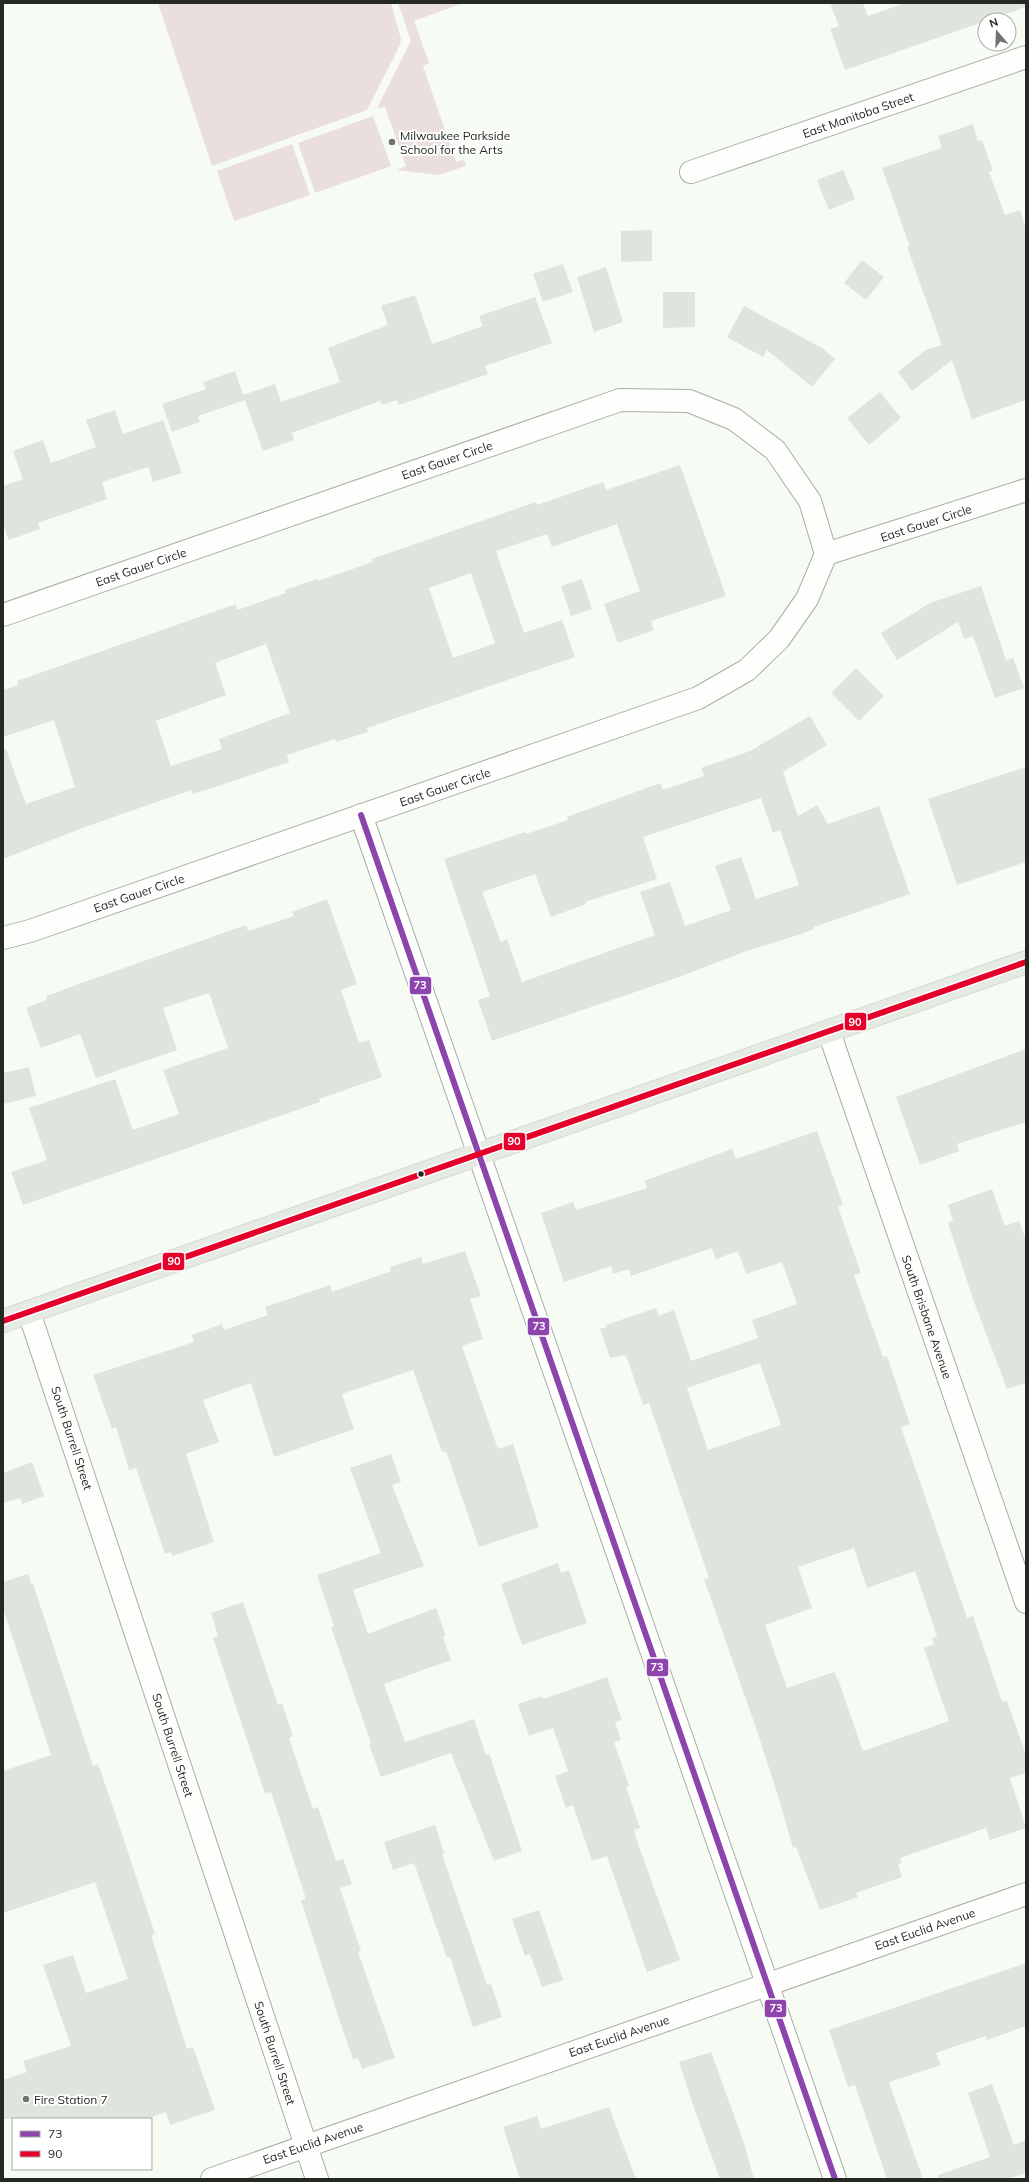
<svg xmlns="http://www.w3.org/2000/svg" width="1029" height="2182" font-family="Mulish,sans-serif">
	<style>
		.green { fill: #eadfdc }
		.building { fill: #dfe5dd; fill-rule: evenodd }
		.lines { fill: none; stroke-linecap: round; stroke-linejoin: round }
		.minor-casing { stroke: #a8ada6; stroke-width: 24 }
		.major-casing { stroke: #d4d8d3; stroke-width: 24 }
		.minor { stroke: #fefffd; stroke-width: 22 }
		.major { stroke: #e5ebe3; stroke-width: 22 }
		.bus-1-casing { stroke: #fff; stroke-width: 9 }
		.bus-2-casing { stroke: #fff; stroke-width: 9 }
		.bus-1 { stroke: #8e44ad; stroke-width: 6 }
		.bus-2 { stroke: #e4002b; stroke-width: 6 }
		.poi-dot { fill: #6e746c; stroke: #fff; stroke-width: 1.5 }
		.bus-dot { fill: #242a22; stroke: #fff; stroke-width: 1.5 }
		.labels { text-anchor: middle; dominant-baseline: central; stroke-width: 4; stroke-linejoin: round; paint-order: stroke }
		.street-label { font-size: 12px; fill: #242a22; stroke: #fff }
		.poi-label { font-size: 12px; fill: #242a22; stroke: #fff; text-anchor: start }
		.line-badge { stroke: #fff; stroke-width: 1.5 }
		.badge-label { font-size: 11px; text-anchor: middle; font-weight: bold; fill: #fff }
	</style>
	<rect width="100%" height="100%" fill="#f6fcf4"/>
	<g class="green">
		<polygon points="158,3 391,3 401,39 400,45 367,110 212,166"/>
		<polygon points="398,3 463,3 414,21 429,63 423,66 456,162 464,159 466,166 439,175 396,170 406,166 385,107 377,108 411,41"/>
		<polygon points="373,116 391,166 315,193 298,143"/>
		<polygon points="292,144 310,195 234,221 217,171"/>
	</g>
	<g class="building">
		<polygon points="830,3 863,3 868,16 905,3 1026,3 1026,7 845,70 830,29 839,26"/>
		<polygon points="973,124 978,141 982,140 993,171 989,172 1005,215 1020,210 1026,228 1026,400 972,419 952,360 912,391 898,372 926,350 942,345 907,247 910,247 882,168 942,148 938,136"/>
		<polygon points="843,170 855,199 829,210 817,180"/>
		<polygon points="652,230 652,261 621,262 621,231"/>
		<polygon points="862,260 884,277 866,300 844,283"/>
		<polygon points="563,264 573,292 543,302 533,274"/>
		<polygon points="606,267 623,322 594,332 577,277"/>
		<polygon points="663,292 695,292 695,327 663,328"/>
		<polygon points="415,295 432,344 483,326 479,316 535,297 552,343 485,366 488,374 399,405 397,400 382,405 380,401 292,433 294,440 263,451 243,395 275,384 281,402 340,382 328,348 388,325 381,306"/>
		<polygon points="744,306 822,348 835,359 812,387 767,350 763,357 727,337"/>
		<polygon points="235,371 245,400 198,416 200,422 172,432 162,404 206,389 203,382"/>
		<polygon points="880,392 901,418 869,445 847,418"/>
		<polygon points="115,410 123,434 163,420 182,473 153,482 148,467 102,482 107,499 38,523 40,529 9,540 3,524 3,486 23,479 13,451 43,440 51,463 96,447 86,420"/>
		<path d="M 680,465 L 726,596 L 651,621 L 654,630 L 618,643 L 604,604 L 640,591 L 617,524 L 552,547 L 547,534 L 496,551 L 524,633 L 562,620 L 575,657 L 367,728 L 368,732 L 336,742 L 335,739 L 287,755 L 289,762 L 215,787 L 192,794 L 191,790 L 85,827 L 3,859 L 3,750 L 6,749 L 26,804 L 75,787 L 54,720 L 3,737 L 3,690 L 18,685 L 17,681 L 236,604 L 237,610 L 286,593 L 285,590 L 317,579 L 317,581 L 373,562 L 372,559 L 536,502 L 537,505 L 603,482 L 606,490 ZM 471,573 L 495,643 L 453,658 L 429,588 ZM 266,644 L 290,713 L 219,739 L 222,749 L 171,766 L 156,721 L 226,695 L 215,663 Z"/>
		<polygon points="582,579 592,609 571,616 561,586"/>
		<polygon points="981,586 1006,660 1013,658 1024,688 995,698 973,636 964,639 958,622 897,660 881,633 930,603"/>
		<polygon points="856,668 884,696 859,721 831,693"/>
		<path d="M 810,716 L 827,745 L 783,772 L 798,816 L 817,805 L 828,824 L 879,806 L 910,894 L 814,927 L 814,929 L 798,935 L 744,952 L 679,977 L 492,1041 L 478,1000 L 490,996 L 444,859 L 525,832 L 526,834 L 568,820 L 567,817 L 660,783 L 663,790 L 704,776 L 701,768 L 750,751 ZM 761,798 L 773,833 L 780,830 L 799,885 L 756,899 L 741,857 L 715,866 L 731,910 L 685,926 L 670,882 L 640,892 L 655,935 L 522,982 L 507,939 L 501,942 L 482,892 L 535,874 L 551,917 L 586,904 L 585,902 L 657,879 L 643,837 Z"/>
		<polygon points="1026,767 1026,862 957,885 928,799"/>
		<polygon points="327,899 357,984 341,990 359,1043 369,1040 382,1077 319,1099 320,1102 23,1205 11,1172 47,1160 29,1108 115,1079 133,1130 179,1114 163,1070 228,1048 209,993 163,1008 177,1050 96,1078 80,1034 41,1048 26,1008 47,1000 46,996 90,980 246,925 248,931 294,916 292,912"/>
		<polygon points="1026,1049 1026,1122 957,1144 959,1151 920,1165 896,1097"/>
		<polygon points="29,1067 36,1096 3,1104 3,1073"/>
		<path d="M 817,1131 L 843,1205 L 838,1207 L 861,1273 L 854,1275 L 883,1357 L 887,1356 L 910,1424 L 901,1427 L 967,1618 L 973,1616 L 1002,1702 L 1007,1701 L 1026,1755 L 1026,1773 L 1010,1778 L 1026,1828 L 990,1840 L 986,1828 L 900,1858 L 902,1863 L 898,1864 L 902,1877 L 856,1893 L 858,1897 L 820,1910 L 796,1847 L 793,1848 L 779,1799 L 757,1731 L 704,1579 L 709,1578 L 649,1403 L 643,1405 L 626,1355 L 610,1358 L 600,1329 L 607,1327 L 606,1325 L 656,1308 L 659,1316 L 674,1310 L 691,1361 L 758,1338 L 752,1320 L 797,1304 L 782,1262 L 746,1274 L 738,1251 L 716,1259 L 712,1248 L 631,1276 L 629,1269 L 613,1274 L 611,1266 L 564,1282 L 541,1213 L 573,1202 L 576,1210 L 647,1188 L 644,1181 L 732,1149 L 736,1159 ZM 760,1363 L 781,1425 L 708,1450 L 687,1388 ZM 854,1548 L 867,1588 L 915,1571 L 937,1636 L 932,1638 L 934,1644 L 924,1648 L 949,1721 L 863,1751 L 838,1679 L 837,1679 L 834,1672 L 787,1688 L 765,1625 L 812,1608 L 798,1567 Z"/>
		<polygon points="992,1189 1005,1226 1019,1221 1026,1240 1026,1383 1007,1389 973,1299 948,1223 953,1221 948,1205"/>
		<polygon points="465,1251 481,1296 470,1299 483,1339 462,1346 498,1449 513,1444 539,1527 479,1547 446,1451 442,1452 413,1370 342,1394 354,1429 274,1457 251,1383 203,1400 219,1442 186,1454 214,1542 172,1556 171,1552 165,1554 136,1468 129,1470 116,1427 112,1429 93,1375 194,1342 192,1335 222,1324 224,1330 268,1315 265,1307 330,1285 332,1292 391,1271 390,1267 421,1257 423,1264"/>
		<polygon points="391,1454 401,1482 392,1485 424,1566 353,1590 368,1634 436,1608 446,1636 443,1637 451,1660 384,1684 405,1742 474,1719 486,1755 489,1753 522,1851 494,1861 451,1753 381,1777 369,1744 371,1743 331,1627 334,1626 317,1575 381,1553 350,1468"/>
		<polygon points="32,1462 44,1496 22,1504 20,1498 3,1503 3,1473"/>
		<polygon points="558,1563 561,1573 569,1570 587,1623 522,1645 501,1584"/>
		<polygon points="28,1574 32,1585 33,1584 93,1766 98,1764 114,1810 155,1934 151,1935 187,2049 193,2047 215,2110 170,2125 166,2112 146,2119 3,2119 3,2080 27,2072 23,2061 71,2046 43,1965 73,1955 86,1993 128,1979 95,1882 3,1913 3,1771 51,1755 3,1608 3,1582"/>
		<polygon points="243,1602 278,1705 282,1703 293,1736 289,1738 313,1809 318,1807 336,1861 343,1859 352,1884 340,1888 361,1951 358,1952 395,2058 362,2069 358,2058 353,2059 339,2019 301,1900 306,1899 286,1837 271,1792 265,1794 213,1638 218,1636 211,1613"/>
		<polygon points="607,1677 622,1720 615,1722 621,1740 614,1742 629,1786 626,1787 640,1828 634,1830 638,1844 680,1960 647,1972 607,1856 592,1861 573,1805 566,1808 555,1776 568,1771 553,1728 529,1736 518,1704 542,1696 543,1699"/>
		<polygon points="435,1825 444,1853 442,1854 487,1985 491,1984 502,2017 473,2027 450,1957 447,1958 414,1863 393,1870 384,1842"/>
		<polygon points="539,1910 563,1980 542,1987 530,1954 525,1956 512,1919"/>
		<polygon points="1026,1963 1026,2026 987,2040 986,2036 936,2053 941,2065 889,2082 923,2179 887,2179 855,2085 848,2087 829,2030"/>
		<polygon points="711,2052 744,2143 754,2179 720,2179 693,2105 679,2062"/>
		<polygon points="992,2084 1014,2145 1026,2140 1026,2173 1008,2179 938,2179 938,2175 990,2157 968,2093"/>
		<polygon points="609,2107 636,2179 520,2179 503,2127 537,2116 541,2129"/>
	</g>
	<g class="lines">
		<g class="minor-casing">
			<g id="minor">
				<polyline points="691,172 1026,57"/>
				<polyline points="3,615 620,400 689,401 734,419 775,450 810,501 826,554"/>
				<polyline points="361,815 835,2179"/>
				<polyline points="3,938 30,931 698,698 747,670 779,639 807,599 826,554 1026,490"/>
				<polyline points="829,1032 1026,1602"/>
				<polyline points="29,1312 317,2179"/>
				<polyline points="212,2179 1026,1894"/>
			</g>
		</g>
		<g class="major-casing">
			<polyline id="major" points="3,1321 1026,962"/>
		</g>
		<use href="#minor" class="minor"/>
		<use href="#major" class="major"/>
		<g class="bus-1-casing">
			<polyline id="bus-1" points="361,815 835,2179"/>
		</g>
		<g class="bus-2-casing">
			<polyline id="bus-2" points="3,1321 1026,962"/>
		</g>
		<use href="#bus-1" class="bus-1"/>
		<use href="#bus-2" class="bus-2"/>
	</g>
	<g class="poi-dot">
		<circle cx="392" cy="142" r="4"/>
		<circle cx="26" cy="2099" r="4"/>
	</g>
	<circle class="bus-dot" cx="421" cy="1174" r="3.5"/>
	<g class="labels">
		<g class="street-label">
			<text transform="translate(858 115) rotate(-19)">East Manitoba Street</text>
			<text transform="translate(447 460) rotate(-19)">East Gauer Circle</text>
			<text transform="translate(926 523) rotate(-18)">East Gauer Circle</text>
			<text transform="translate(141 567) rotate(-19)">East Gauer Circle</text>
			<text transform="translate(445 787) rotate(-19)">East Gauer Circle</text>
			<text transform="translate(139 893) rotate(-19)">East Gauer Circle</text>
			<text transform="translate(927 1317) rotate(71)">South Brisbane Avenue</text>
			<text transform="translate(72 1438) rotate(72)">South Burrell Street</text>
			<text transform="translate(173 1745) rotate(72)">South Burrell Street</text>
			<text transform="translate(925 1929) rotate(-19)">East Euclid Avenue</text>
			<text transform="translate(619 2036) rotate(-19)">East Euclid Avenue</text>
			<text transform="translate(275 2053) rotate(72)">South Burrell Street</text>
			<text transform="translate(313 2143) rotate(-19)">East Euclid Avenue</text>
		</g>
		<g class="poi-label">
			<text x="400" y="135">Milwaukee Parkside<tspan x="400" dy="14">School for the Arts</tspan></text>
			<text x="34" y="2099">Fire Station 7</text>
		</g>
	</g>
	<g class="line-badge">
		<rect x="409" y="976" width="23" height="19" rx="4" fill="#8e44ad"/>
		<rect x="844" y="1012" width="23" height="19" rx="4" fill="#e4002b"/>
		<rect x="503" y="1132" width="23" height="19" rx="4" fill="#e4002b"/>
		<rect x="162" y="1252" width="23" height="19" rx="4" fill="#e4002b"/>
		<rect x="527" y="1317" width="23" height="19" rx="4" fill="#8e44ad"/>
		<rect x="646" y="1658" width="23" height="19" rx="4" fill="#8e44ad"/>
		<rect x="764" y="1999" width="23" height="19" rx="4" fill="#8e44ad"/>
	</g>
	<g class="badge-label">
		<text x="420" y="989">73</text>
		<text x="855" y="1026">90</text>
		<text x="514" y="1145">90</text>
		<text x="174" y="1265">90</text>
		<text x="539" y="1330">73</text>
		<text x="657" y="1671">73</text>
		<text x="776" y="2012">73</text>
	</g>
	<rect width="1029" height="2182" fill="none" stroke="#242a22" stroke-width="8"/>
	<rect x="12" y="2118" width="140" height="52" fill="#ffffff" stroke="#a7aaa7"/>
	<rect x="20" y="2131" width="20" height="6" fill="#8e44ad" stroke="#a7aaa7"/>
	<text x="48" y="2138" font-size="12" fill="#242a22">73</text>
	<rect x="20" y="2151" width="20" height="6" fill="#e4002b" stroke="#a7aaa7"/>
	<text x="48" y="2158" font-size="12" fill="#242a22">90</text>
	<g transform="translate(997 32) rotate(341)"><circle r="19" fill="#ffffff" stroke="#a7aaa7"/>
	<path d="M0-3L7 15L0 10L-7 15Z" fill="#6e746c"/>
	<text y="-6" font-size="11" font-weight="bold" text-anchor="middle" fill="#242a22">N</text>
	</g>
</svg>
